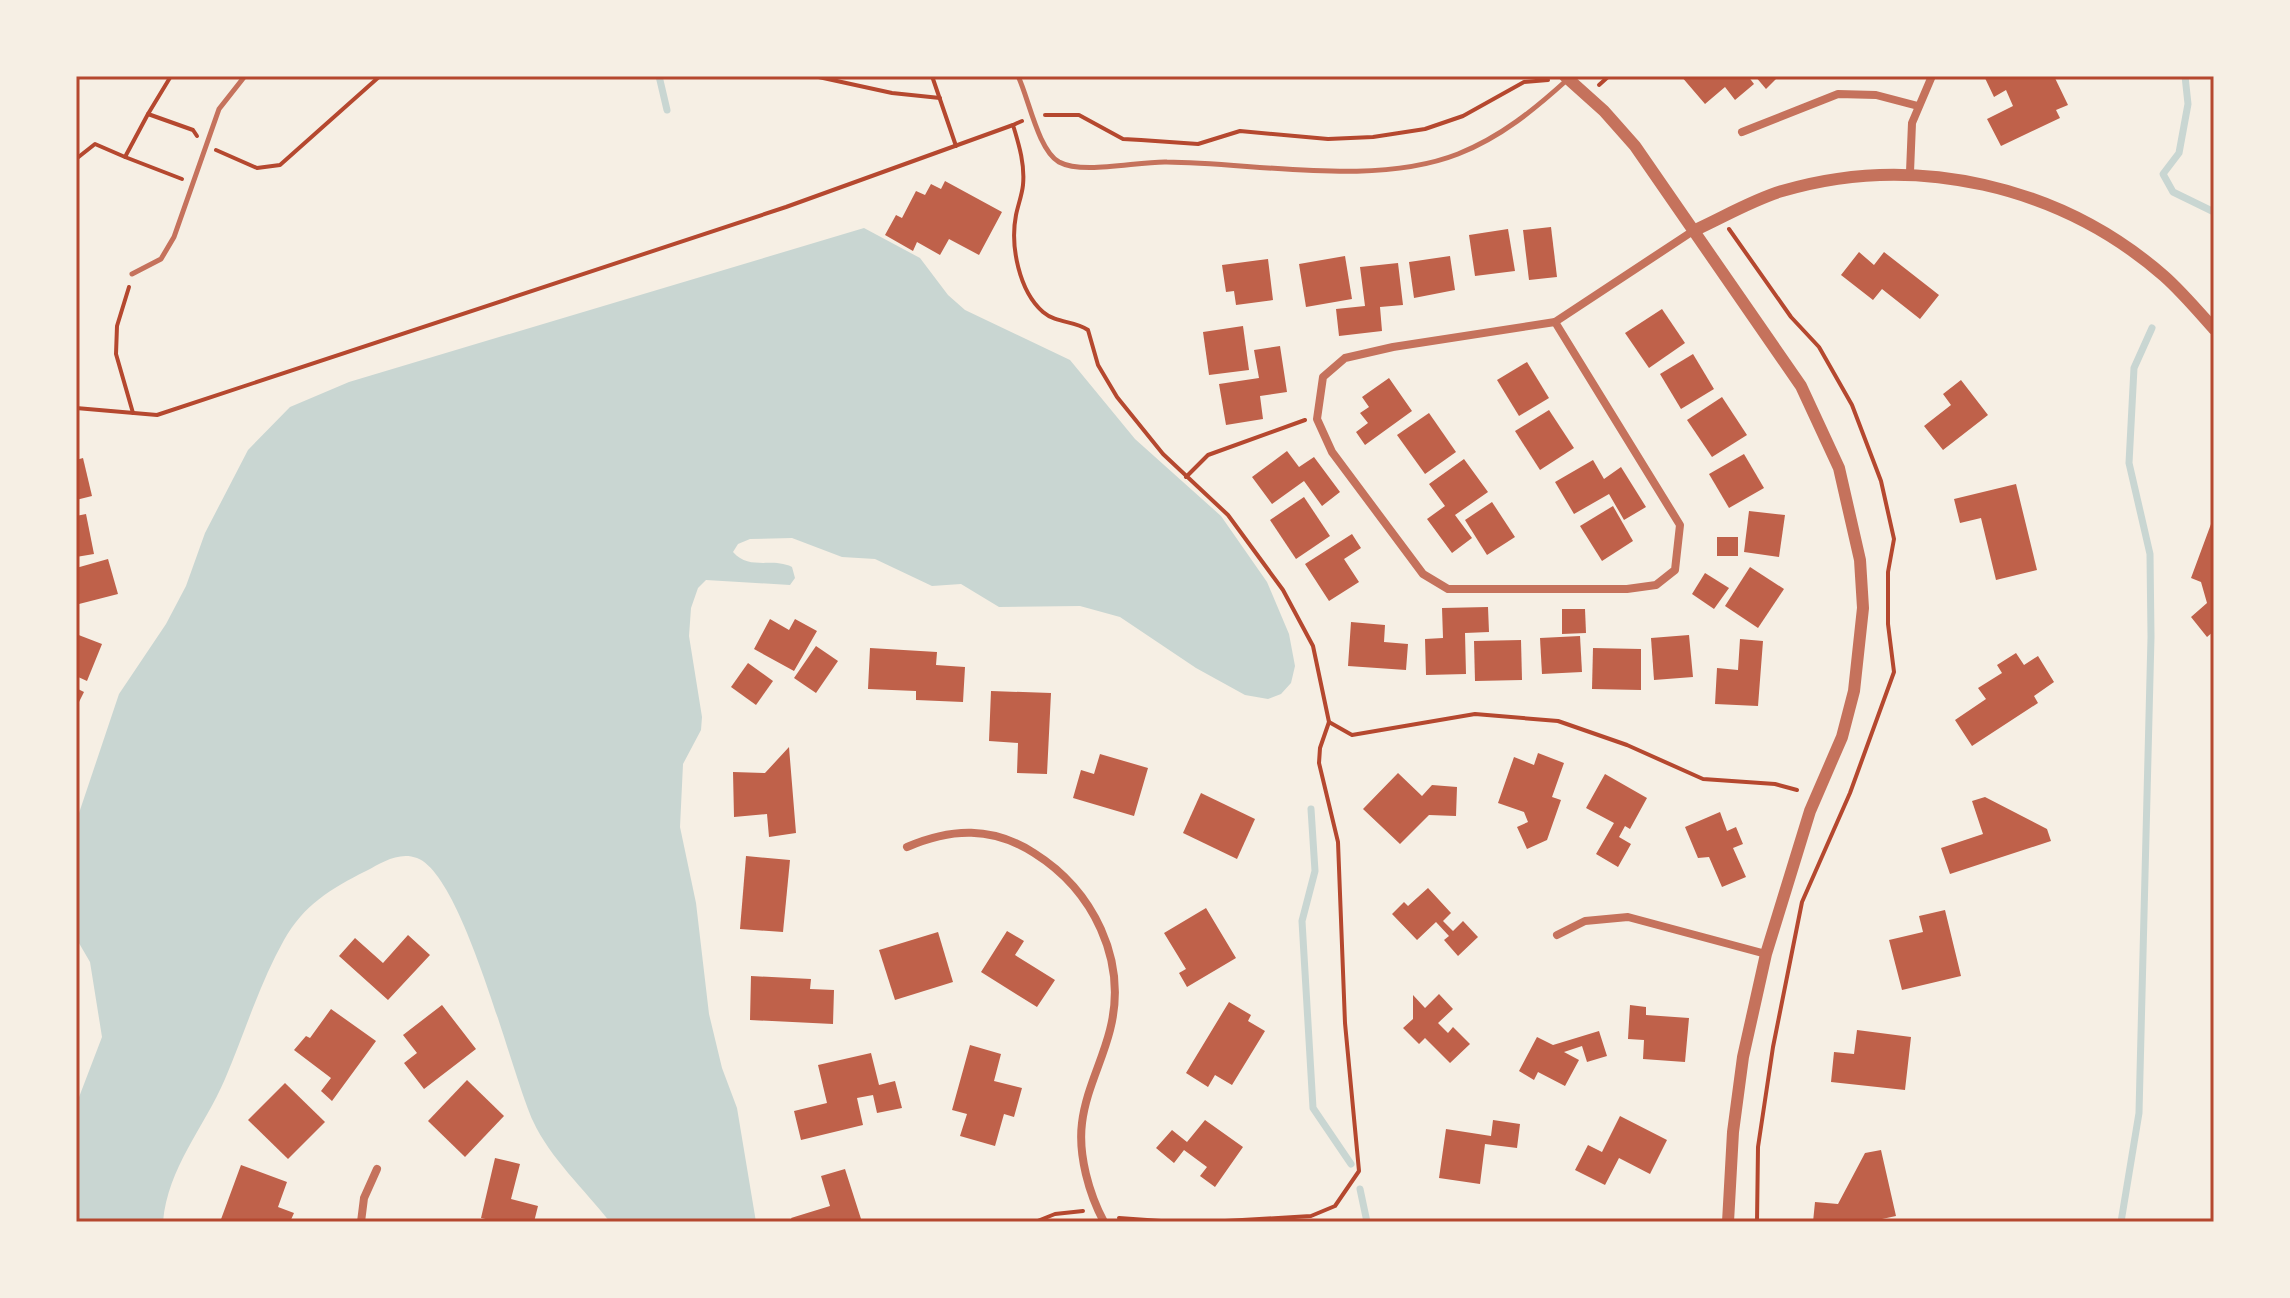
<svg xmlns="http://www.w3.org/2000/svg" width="2290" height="1298" font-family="Roboto,sans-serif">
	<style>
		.water { fill: #c9d6d2 }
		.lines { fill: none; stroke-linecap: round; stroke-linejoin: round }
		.stream { stroke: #c9d6d2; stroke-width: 7 }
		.building { fill: #bf614a }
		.path { stroke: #b5482f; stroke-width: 4 }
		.service { stroke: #c5725c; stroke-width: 5 }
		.minor { stroke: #c5725c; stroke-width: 8 }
		.tertiary { stroke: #c5725c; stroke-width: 12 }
		.neatline { fill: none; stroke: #b5482f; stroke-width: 3 }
	</style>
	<rect width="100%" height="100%" fill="#f6efe4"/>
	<path class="water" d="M 864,228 L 920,258 L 948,295 L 965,310 L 1070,360 L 1135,439 L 1221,516 L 1267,582 L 1289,634 L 1295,666 L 1291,683 L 1281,694 L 1268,699 L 1245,695 L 1196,668 L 1120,617 L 1080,606 L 999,607 L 961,584 L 932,586 L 875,559 L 842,557 L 792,538 L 750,539 L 738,544 L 733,552 C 750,571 771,557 792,567 L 795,578 L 790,585 L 706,580 L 698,588 L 691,608 L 689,636 L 702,717 L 701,730 L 683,764 L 680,827 L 696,903 L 709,1014 L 722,1068 L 737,1108 L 756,1222 L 610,1222 C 585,1190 550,1158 533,1121 C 510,1070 464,876 417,858 C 399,851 381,863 366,871 C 330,889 304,905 284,940 C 259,985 245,1032 225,1079 C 204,1128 168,1167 163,1222 L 76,1222 L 76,1105 L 102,1037 L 90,962 L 76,938 L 76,822 L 119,694 L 166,624 L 186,586 L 205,533 L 248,450 L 290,407 L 349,382 Z"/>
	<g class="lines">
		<g class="stream">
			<polyline points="659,76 667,110"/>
			<polyline points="2185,76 2188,104 2179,153 2163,174 2173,192 2214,212"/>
			<polyline points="1311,809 1315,871 1302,921 1313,1108 1351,1164"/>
			<polyline points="1360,1189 1367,1222"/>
			<polyline points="2121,1222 2139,1113 2151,637 2150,554 2129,463 2134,368 2152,328"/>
		</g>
	</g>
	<g class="building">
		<polygon points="1681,76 1748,76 1754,84 1735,100 1725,87 1705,104"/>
		<polygon points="1755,76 1779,76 1766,89"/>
		<polygon points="1984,76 2054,76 2068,105 2056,110 2060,118 2001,146 1987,119 2013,106 2006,90 1994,97"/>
		<polygon points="945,181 1002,212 979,255 949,239 940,255 917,242 913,251 885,235 896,215 902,218 916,191 925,195 931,184 941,189"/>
		<polygon points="1551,227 1557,277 1529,280 1523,230"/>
		<polygon points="1508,229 1515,271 1475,276 1469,235"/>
		<polygon points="1859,252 1874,265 1884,252 1939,295 1920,319 1882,289 1873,300 1841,275"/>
		<polygon points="1345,256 1352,299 1306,307 1299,264"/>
		<polygon points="1450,256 1455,290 1414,298 1409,262"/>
		<polygon points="1268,259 1273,300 1236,305 1234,291 1226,292 1222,265"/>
		<polygon points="1398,263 1403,305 1380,307 1382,331 1339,336 1336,309 1365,306 1360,267"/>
		<polygon points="1662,309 1685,343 1649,368 1625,333"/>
		<polygon points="1243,326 1249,370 1209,375 1203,332"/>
		<polygon points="1280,346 1287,392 1260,396 1263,419 1226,425 1219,384 1259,378 1254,350"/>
		<polygon points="1693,354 1714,389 1681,409 1660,374"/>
		<polygon points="1527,362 1549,398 1519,416 1497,380"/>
		<polygon points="1389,378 1412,411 1365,445 1356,432 1368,423 1360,413 1369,407 1362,397"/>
		<polygon points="1961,380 1988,415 1943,450 1924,426 1951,405 1943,394"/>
		<polygon points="1722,397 1747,435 1712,457 1687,420"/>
		<polygon points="1549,410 1574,448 1540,470 1515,431"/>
		<polygon points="1429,413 1456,452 1425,474 1397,435"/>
		<polygon points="1287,451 1299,467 1314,457 1340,492 1322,506 1304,481 1272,504 1252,477"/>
		<polygon points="1744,454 1764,488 1729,508 1709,474"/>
		<polygon points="83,458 92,496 76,500 76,460"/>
		<polygon points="1464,459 1488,492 1455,515 1472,538 1452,553 1427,519 1445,506 1429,484"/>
		<polygon points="1593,460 1604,479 1621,467 1646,507 1624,520 1609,494 1574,514 1555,482"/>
		<polygon points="2016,484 2037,570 1996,580 1981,518 1960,523 1954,499"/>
		<polygon points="1304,497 1330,536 1296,559 1270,520"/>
		<polygon points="1492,502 1515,537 1487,555 1465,520"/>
		<polygon points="1613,506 1633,541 1602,561 1580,526"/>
		<polygon points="1749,511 1785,515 1779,557 1744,552"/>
		<polygon points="86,514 94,554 76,557 76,516"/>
		<polygon points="2211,524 2214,525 2214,631 2207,637 2191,617 2207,603 2201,582 2191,578"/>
		<polygon points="1352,534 1361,548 1344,559 1359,582 1329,601 1305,564"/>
		<rect x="1717" y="537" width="21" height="19"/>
		<polygon points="108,559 118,594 79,604 76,568"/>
		<polygon points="1750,567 1784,589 1758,628 1725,606"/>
		<polygon points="1705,573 1729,588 1714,609 1692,594"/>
		<polygon points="1488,607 1489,632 1465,633 1466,674 1426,675 1425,639 1443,638 1442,608"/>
		<polygon points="1562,609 1585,609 1586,633 1562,634"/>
		<polygon points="770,619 789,630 795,619 817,631 794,671 754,649"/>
		<polygon points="1351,622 1385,625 1384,642 1408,644 1406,670 1348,666"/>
		<polygon points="76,634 102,644 87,681 76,676"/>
		<polygon points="1689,635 1693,677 1654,680 1651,638"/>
		<polygon points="1580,636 1582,672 1542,674 1540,638"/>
		<polygon points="1740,639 1763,641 1758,706 1715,704 1717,668 1738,670"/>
		<polygon points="1521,640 1522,680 1475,681 1474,641"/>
		<polygon points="816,646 838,661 816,693 794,678"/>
		<polygon points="870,648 937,652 936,665 965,667 963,702 916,700 916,691 868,689"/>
		<polygon points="1593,648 1641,649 1641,690 1592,689"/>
		<polygon points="2016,653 2024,665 2038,656 2054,682 2034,696 2038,703 1972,746 1955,720 1986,699 1978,688 2002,673 1997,665"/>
		<polygon points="748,663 773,681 756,705 731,687"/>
		<polygon points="76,688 84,692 76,708"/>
		<polygon points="991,691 1051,693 1047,774 1017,773 1018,743 989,741"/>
		<polygon points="789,747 796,833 769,837 767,814 734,817 733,772 765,773"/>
		<polygon points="1538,753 1564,763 1552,797 1561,800 1547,840 1527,849 1517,827 1528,822 1524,812 1498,803 1514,757 1534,765"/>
		<polygon points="1100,754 1148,768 1134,816 1073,798 1081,770 1094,774"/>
		<polygon points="1398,773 1422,796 1432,785 1457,787 1456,816 1429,815 1400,844 1363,809"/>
		<polygon points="1605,774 1647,798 1630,829 1625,826 1619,837 1631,844 1618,867 1596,854 1614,823 1586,808"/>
		<polygon points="1201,793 1255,819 1237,859 1183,833"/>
		<polygon points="1985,797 2047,829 2051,841 1950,874 1941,848 1983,834 1972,801"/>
		<polygon points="1720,812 1727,831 1736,827 1743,844 1733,848 1746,877 1722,887 1709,857 1698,858 1685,827"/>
		<polygon points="746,856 790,860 783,932 740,929"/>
		<polygon points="1428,888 1451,913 1443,921 1453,931 1463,921 1478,937 1458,956 1444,940 1449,936 1436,922 1417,940 1392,914 1404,902 1408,906"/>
		<polygon points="1206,908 1236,958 1187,987 1179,973 1186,969 1164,933"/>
		<polygon points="1945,910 1961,976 1902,990 1889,940 1923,932 1919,916"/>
		<polygon points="1007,931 1024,941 1015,955 1055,980 1037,1007 981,972"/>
		<polygon points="938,932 953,982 895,1000 879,950"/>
		<polygon points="408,935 430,955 388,1000 339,956 355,938 383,963"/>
		<polygon points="751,976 811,979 810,989 834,990 833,1024 750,1020"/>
		<polygon points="1439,994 1453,1009 1438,1023 1448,1033 1453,1027 1470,1044 1450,1063 1425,1038 1419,1044 1403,1028 1413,1019 1413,995 1425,1008"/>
		<polygon points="1229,1002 1251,1015 1248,1021 1265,1031 1232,1085 1215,1075 1208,1087 1186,1073"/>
		<polygon points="442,1005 476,1049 424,1089 404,1063 417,1053 403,1035"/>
		<polygon points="1630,1005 1646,1007 1646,1015 1689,1018 1685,1062 1643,1059 1644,1040 1628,1039"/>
		<polygon points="331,1009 376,1041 332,1101 321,1091 331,1078 294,1050 306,1036 310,1038"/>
		<polygon points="1857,1030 1911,1037 1905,1090 1831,1082 1834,1052 1854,1054"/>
		<polygon points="1599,1031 1607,1056 1587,1062 1582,1046 1564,1052 1579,1060 1565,1086 1538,1072 1534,1080 1519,1071 1537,1037 1553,1045"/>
		<polygon points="970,1045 1001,1054 994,1081 1022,1088 1014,1117 1004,1114 995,1146 960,1136 967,1114 952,1110"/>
		<polygon points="871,1053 879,1085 895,1081 902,1108 877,1113 873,1095 857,1098 863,1125 801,1140 794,1111 827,1103 818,1065"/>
		<polygon points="467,1080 504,1116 465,1157 428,1121"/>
		<polygon points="285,1083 325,1122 288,1159 248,1120"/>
		<polygon points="1620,1116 1667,1140 1650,1174 1619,1158 1605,1185 1575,1170 1588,1145 1602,1152"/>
		<polygon points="1205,1120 1243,1147 1215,1187 1200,1176 1207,1167 1184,1150 1174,1163 1156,1148 1172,1130 1187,1142"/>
		<polygon points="1493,1120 1520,1124 1517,1148 1485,1144 1480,1184 1439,1178 1446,1129 1491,1136"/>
		<polygon points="1881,1150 1896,1216 1868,1222 1813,1222 1815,1202 1838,1204 1865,1153"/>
		<polygon points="495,1158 520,1164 511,1199 538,1206 534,1222 499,1222 481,1218"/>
		<polygon points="241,1165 287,1182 278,1207 294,1213 290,1222 220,1222"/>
		<polygon points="845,1169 862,1222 793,1222 791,1218 830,1206 821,1176"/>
	</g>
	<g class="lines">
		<g class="path">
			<polyline points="814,76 892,93 940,98"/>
			<polyline points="932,76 956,146"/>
			<polyline points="1599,85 1609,76"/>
			<polyline points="148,114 171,76"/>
			<polyline points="1045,115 1079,115 1123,139 1141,140 1198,144 1240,131 1328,139 1373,137 1425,129 1463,116 1524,82 1548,80"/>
			<path d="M 1022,121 L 1013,125 C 1019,145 1025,164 1023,185 C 1022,195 1018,205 1016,215 C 1010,246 1019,291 1043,312 C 1057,324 1074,320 1088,330 L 1098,365 L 1117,397 L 1163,454 L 1228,515 L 1283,590 L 1313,646 L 1329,722 L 1320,748 L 1319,763 L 1338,842 L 1345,1023 L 1359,1171 L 1335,1206 L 1311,1216 L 1208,1222"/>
			<polyline points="216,150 257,168 280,165 380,76"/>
			<polyline points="125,157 182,179"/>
			<polyline points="76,159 95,144 125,157 148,114 193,130 197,136"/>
			<polyline points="1729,229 1791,317 1819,347 1852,405 1881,481 1894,539 1888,572 1888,624 1894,672 1850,793 1802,902 1773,1047 1758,1147 1757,1222"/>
			<polyline points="129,287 117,326 116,354 133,413"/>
			<polyline points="76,408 157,415 786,207 1013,125"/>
			<polyline points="1186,477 1208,455 1305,420"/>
			<polyline points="1329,722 1352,735 1475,714 1558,721 1627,745 1703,779 1775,784 1797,790"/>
			<polyline points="1119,1218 1175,1222"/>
			<polyline points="1035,1222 1055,1214 1083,1211"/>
		</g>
		<g class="service">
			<path d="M 1018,76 C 1029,99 1038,150 1059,162 C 1083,175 1138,161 1167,162 C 1257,163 1374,187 1458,154 C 1501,137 1535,109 1568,79"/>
			<polyline points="132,274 161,259 174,237 219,109 245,76"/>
		</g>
		<g class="minor">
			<polyline points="1742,132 1838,94 1876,95 1918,106"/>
			<polyline points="1910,172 1912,123 1932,76"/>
			<polygon points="1555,322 1680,525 1675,570 1656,585 1627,589 1448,589 1423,574 1332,452 1317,419 1323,377 1345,358 1393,347"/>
			<polyline points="1555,322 1693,231"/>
			<path d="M 907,847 C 951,828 992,826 1034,853 C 1093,890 1128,960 1110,1030 C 1102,1062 1086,1090 1082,1123 C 1078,1155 1089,1194 1104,1222"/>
			<polyline points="1557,935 1585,921 1628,917 1766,954"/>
			<polyline points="361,1222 364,1198 377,1169"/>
		</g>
		<g class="tertiary">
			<polyline points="1565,76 1604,111 1635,146 1801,386 1839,468 1860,560 1863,608 1854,691 1842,737 1810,811 1766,954 1743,1057 1733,1132 1728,1222"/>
			<path d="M 1693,231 C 1722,218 1752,200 1782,191 C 1914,152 2060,185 2164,276 C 2182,292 2198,311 2214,329"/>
		</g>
	</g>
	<rect width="2290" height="1298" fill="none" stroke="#f6efe4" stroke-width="156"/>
	<rect x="78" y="78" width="2134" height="1142" class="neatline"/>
</svg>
